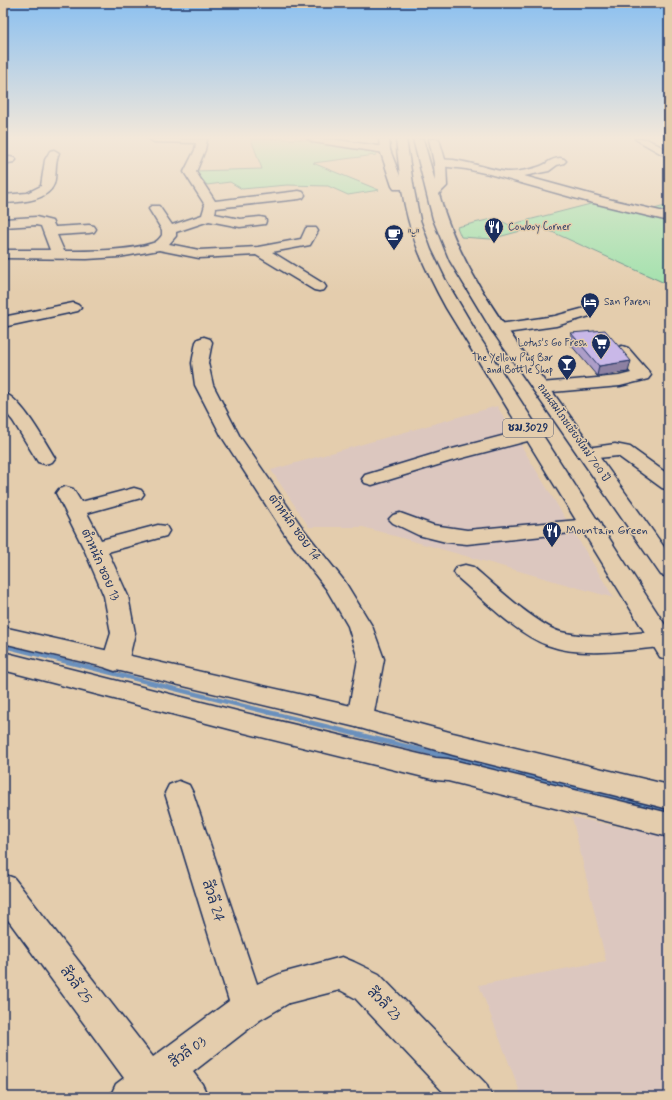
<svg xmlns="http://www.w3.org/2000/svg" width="672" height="1100" font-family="Mynerve,'Playpen Sans Thai',sans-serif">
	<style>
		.built { fill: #dcc7bf }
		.green { fill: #9fe1ab; stroke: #5d8884 }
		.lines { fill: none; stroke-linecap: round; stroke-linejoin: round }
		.stream { fill: #6a90bd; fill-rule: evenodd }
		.street-casing { stroke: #1b2f5e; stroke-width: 3 }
		.secondary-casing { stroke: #1b2f5e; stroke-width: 3 }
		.primary-casing { stroke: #1b2f5e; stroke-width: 3 }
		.street { fill: #e4cdad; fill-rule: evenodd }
		.secondary { fill: #e4cdad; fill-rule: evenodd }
		.primary { fill: #e4cdad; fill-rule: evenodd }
		.wall { fill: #ad9ec8; stroke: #1b2f5e }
		.shaded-wall { fill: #8d81a2; stroke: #1b2f5e }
		.building { fill: #c9b8e8; stroke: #1b2f5e }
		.labels { text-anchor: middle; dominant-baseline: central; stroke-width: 3; stroke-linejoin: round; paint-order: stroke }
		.far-poi-label { font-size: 10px; fill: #1b2f5e; stroke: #e4cdad; text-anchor: start }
		.far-street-label { font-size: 10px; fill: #1b2f5e; stroke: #e4cdad }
		.shield { fill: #e4cdad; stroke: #575e76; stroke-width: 1 }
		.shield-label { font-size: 11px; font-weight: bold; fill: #1b2f5e }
		.street-label { font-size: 12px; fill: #1b2f5e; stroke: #e4cdad }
		.poi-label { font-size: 12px; fill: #1b2f5e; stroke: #e4cdad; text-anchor: start }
		.near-street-label { font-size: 14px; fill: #1b2f5e; stroke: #e4cdad }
	</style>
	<rect width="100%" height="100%" fill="#e4cdad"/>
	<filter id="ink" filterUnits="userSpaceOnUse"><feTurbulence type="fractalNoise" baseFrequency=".025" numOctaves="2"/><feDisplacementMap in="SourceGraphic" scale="8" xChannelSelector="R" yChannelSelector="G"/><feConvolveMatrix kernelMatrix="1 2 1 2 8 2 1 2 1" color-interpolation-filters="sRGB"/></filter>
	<g filter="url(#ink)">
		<g class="built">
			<polygon points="497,406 614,598 363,527 309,527 271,470"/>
			<polygon points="572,817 669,837 669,1097 522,1097 479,985 606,961"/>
		</g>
		<g class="green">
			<polygon points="251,139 297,139 375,150 376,155 313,163 379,190 348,195 328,186 287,185 242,189 230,182 207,185 195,171 262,169"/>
			<polygon points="610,199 650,210 669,205 669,285 539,226 491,239 461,237 457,227 496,218 509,225"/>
		</g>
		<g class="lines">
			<polygon class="stream" points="3,644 669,809 669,815 3,648"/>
			<g class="street-casing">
				<g id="street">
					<path d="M 149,139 L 207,139 L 205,150 L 196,172 L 215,201 L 299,191 L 303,192 L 305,195 L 303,198 L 299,199 L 216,208 L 215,214 L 240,219 L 260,217 L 265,218 L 266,221 L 265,224 L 240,227 L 209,221 L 176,232 L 176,236 L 169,244 L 199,250 L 258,247 L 301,239 L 306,228 L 316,228 L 318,231 L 310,245 L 272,252 L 324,284 L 326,287 L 324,290 L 319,291 L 314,290 L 256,255 L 199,258 L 159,250 L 119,257 L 87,259 L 3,258 L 3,250 L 50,250 L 41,226 L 36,225 L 4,227 L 4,219 L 36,217 L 52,221 L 55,227 L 89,225 L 94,226 L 96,229 L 94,232 L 89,233 L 57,235 L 64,251 C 90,251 128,251 153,243 C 157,242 160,238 162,235 L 162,230 L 149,209 L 151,206 L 159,206 L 172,225 L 202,215 L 205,205 L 184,172 L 195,150 L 196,143 L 154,142 Z"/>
					<polygon points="308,139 331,139 385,147 390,150 385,153 313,142"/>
					<polygon points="635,139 647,139 669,151 669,158"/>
					<path d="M 54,150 L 59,153 C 54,163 57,174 54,184 C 47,202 19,202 3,203 L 3,195 L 27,193 L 41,186 L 45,160 L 50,151 Z"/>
					<polygon points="10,157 14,158 16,160 14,162 3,164 3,158"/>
					<path d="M 560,158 L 564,159 L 566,161 L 564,163 L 557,165 L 549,171 L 524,176 L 608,199 L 669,213 L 669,221 L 585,201 L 489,174 L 466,169 L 440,166 L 434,163 C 444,151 496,173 510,172 C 517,172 534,169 541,166 C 549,163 549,159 560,158 Z"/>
					<polygon points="73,303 78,305 81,308 78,311 3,327 3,317"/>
					<polygon points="585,308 590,310 593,313 590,316 556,326 499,334 493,332 491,329 493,326 499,324 555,316"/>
					<polygon points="204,337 210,339 212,342 208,363 213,385 240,437 304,530 345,582 372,626 384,659 373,718 369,725 360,728 351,725 347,718 358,659 348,626 327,590 288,539 222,437 195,385 192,363 196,342 198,339"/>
					<polygon points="622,346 628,348 648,371 651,375 648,379 620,386 541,393 535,392 532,388 535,384 541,383 619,376 631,373 614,351 616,348"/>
					<path d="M 3,393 C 21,397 45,442 55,458 L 52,462 L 45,464 L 38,462 L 13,421 L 3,409 Z"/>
					<polygon points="532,428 539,430 541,434 539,438 451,461 372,485 365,483 362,479 365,475 437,453"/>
					<polygon points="615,444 630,447 669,475 669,490 662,488 618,456 587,459 580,457 577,453 580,449"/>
					<polygon points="66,487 73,489 81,502 134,488 141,490 144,494 141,498 87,513 101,540 158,525 166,526 169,531 166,536 108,552 128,596 135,633 128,662 124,668 115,671 106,668 102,662 111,633 104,596 84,549 56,493 59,489"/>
					<polygon points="400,513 433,525 467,530 590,519 598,520 601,525 598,530 590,531 467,544 446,542 418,535 393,523 389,519 393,515"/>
					<path d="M 465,565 L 473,567 C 493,584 538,626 561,632 C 594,640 629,633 662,631 L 669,633 L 669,645 L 662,647 C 625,650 583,658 547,645 C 516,634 482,598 457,577 L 454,572 L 457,567 Z"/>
					<polygon points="179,781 189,785 193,793 257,984 282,973 342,957 354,962 379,974 486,1084 492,1097 448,1097 355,998 340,990 289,1003 260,1020 193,1072 202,1084 208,1097 166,1097 164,1094 159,1097 110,1097 116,1084 124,1078 3,913 3,874 14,878 153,1057 229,1001 165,793 169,785"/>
				</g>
			</g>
			<g class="secondary-casing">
				<g id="secondary">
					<polygon points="3,627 360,708 453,733 669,785 669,809 453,755 360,728 3,643"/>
					<polygon points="3,652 241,712 436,758 448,759 669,813 669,837 448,781 436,780 241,732 3,670"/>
				</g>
			</g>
			<g class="primary-casing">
				<g id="primary">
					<path d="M 379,139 L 389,139 L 390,150 L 400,176 L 396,139 L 406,139 L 414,190 L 420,220 L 431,250 L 445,279 L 478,335 L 669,631 L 669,660 L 660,657 L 446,308 C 425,270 408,232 402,189 L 394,189 L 392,186 L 380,150 Z"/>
					<path d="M 413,139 L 423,139 L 435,181 L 434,163 L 429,139 L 439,139 L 446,163 L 447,186 L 439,194 C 459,268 507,329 551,390 C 590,444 630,499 669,554 L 669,577 L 661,575 L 491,329 L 450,261 L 433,219 Z"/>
				</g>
			</g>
			<use href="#street" class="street"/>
			<use href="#secondary" class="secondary"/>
			<use href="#primary" class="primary"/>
		</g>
		<polygon class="wall" points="571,333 628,372 597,376 570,344"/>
		<polygon class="shaded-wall" points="631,361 628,372 597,376 599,366"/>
		<polygon class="building" points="605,330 631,361 599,366 571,333"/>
	</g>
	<linearGradient id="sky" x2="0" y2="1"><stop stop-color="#8bc0f0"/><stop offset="0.47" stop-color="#f3e8da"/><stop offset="1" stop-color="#f3e8da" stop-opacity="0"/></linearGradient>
	<rect width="672" height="293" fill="url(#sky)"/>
	<defs>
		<g id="restaurant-pin" transform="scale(1)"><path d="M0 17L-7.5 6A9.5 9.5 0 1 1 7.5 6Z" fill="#1b2f5e" stroke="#e4cdad"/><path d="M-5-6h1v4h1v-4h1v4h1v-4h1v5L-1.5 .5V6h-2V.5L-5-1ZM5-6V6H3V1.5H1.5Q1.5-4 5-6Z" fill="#fff"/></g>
		<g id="cafe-pin" transform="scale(1)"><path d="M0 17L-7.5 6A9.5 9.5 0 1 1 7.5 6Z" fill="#1b2f5e" stroke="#e4cdad"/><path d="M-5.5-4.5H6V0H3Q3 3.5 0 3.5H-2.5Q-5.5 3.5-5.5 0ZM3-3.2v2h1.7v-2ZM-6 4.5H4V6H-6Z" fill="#fff"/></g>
		<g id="hotel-pin" transform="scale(1)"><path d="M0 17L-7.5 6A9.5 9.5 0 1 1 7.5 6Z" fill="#1b2f5e" stroke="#e4cdad"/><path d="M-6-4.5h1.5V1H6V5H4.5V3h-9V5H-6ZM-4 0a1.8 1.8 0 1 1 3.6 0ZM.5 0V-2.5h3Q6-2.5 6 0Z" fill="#fff"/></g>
		<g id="supermarket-pin" transform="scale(1)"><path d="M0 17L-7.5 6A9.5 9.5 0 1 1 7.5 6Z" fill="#1b2f5e" stroke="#e4cdad"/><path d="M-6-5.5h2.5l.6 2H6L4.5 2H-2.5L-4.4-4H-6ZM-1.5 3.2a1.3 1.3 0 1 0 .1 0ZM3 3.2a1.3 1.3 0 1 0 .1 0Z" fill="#fff"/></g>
		<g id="bar-pin" transform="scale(1)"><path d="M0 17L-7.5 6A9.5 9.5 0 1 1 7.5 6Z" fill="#1b2f5e" stroke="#e4cdad"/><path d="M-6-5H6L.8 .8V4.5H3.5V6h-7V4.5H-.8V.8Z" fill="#fff"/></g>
	</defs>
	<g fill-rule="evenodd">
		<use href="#restaurant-pin" x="494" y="227"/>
		<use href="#cafe-pin" x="394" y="234"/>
		<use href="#hotel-pin" x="590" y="302"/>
		<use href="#supermarket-pin" x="601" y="343"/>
		<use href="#bar-pin" x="567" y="364"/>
		<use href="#restaurant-pin" x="552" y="531"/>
	</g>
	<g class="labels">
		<g class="far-poi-label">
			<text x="508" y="227">Cowboy Corner</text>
			<text x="408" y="234">"ะ"</text>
			<text x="604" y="302">San Pareni</text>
			<text x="587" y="343" text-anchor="end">Lotus's Go Fresh</text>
			<text x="553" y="358" text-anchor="end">The Yellow Pug Bar<tspan x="553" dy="12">and Bottle Shop</tspan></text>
		</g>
		<g class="far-street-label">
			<text transform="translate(573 433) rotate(55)">ถนนสมโภชเชียงใหม่ 700 ปี</text>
		</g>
		<rect class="shield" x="503" y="419" width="50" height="18" rx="3"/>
		<g class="shield-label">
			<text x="528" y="428">ชม.3029</text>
		</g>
		<g class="street-label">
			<text transform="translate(294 528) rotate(54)">ตำหนัก ซอย 14</text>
			<text transform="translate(100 565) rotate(66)">ตำหนัก ซอย 13</text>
		</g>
		<g class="poi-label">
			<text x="566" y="531">Mountain Green</text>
		</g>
		<g class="near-street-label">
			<text transform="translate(213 901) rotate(72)">สีวลี 24</text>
			<text transform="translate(76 985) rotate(53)">สีวลี 25</text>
			<text transform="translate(384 1004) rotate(45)">สีวลี 23</text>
			<text transform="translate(188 1052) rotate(-37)">สีวลี 03</text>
		</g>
	</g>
	<rect width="672" height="1100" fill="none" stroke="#e4cdad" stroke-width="16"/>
	<rect x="8" y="8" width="656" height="1084" fill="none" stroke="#1b2f5e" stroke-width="1.5" filter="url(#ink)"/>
</svg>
